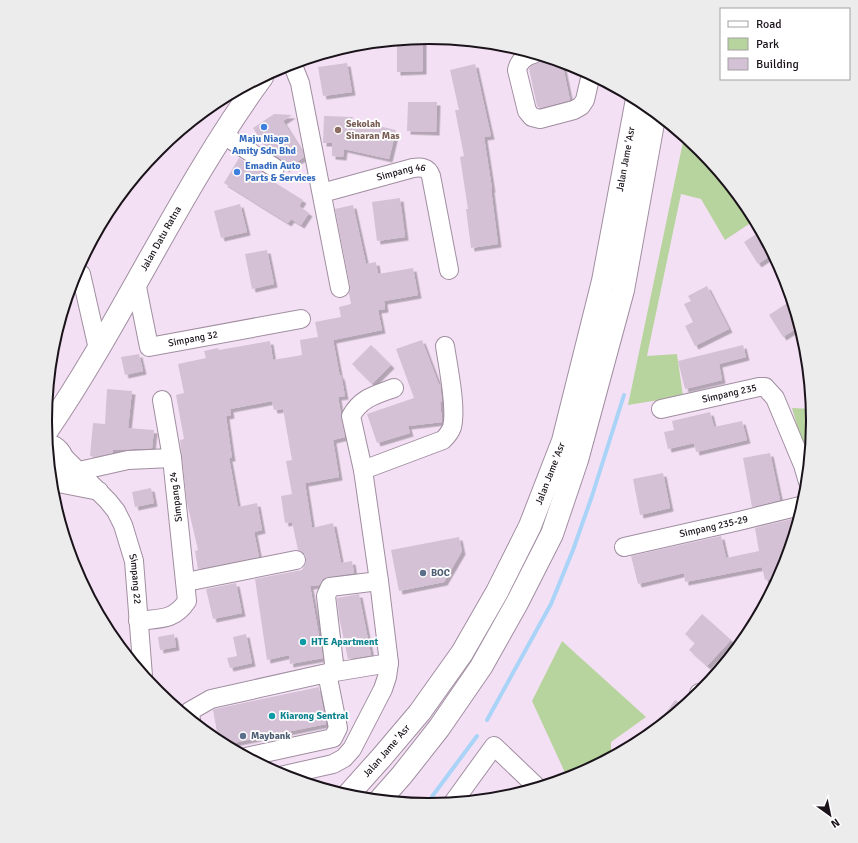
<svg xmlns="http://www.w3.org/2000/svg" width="858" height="843" font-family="Signika,sans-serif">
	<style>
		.green { fill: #b7d49e }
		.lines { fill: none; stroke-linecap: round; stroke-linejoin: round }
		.stream { stroke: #aad3f8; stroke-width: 4 }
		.building { fill: #d4c1d5; filter: url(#shadow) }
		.minor-casing { stroke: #a18ea1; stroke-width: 20 }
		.major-casing { stroke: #a18ea1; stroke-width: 24 }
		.minor { stroke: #fff; stroke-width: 18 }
		.major { stroke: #fff; stroke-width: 22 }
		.shop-dot { fill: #3f7fe0; stroke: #fff; stroke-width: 1.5 }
		.education-dot { fill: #8d6e63; stroke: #fff; stroke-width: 1.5 }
		.service-dot { fill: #5c6f8a; stroke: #fff; stroke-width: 1.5 }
		.culture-dot { fill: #0f9aa8; stroke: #fff; stroke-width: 1.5 }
		.labels { text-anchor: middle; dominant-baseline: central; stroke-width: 3.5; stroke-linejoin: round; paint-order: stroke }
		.education-label { font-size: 10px; font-weight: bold; fill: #785e54; stroke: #fff; text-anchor: start }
		.shop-label { font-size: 10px; font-weight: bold; fill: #366cbe; stroke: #fff }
		.street-label { font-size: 10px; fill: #1a131a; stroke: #fff }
		.service-label { font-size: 10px; font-weight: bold; fill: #4e5e75; stroke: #fff; text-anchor: start }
		.culture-label { font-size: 10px; font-weight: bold; fill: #0d838f; stroke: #fff; text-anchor: start }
		.rim { fill: none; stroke: #1a131a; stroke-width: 2 }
	</style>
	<defs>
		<filter id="shadow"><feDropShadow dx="3.5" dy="3.5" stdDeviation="0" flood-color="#0004"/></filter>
	</defs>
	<rect width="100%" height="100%" fill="#f4e0f4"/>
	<g class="green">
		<polygon points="687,138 701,150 749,208 755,220 725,240 701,199 681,194 647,356 677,354 683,396 628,405 683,142"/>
		<polygon points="792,408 812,409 813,422 809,467"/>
		<polygon points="562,641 646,717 611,742 611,758 576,777 568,779 532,701"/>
	</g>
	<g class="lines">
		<g class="stream">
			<polyline points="487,720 551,604 573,550 592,496 624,395"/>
			<polyline points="425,806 477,736"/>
		</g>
	</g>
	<g class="building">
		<polygon points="423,38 423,71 397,72 397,40"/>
		<polygon points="544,57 562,62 570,100 540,108 537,106 529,69 531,66 541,62"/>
		<polygon points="347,63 352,92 323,96 318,67"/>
		<polygon points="475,64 491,136 484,137 492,189 491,189 498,244 471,248 466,209 468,209 460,157 464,156 455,110 459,110 450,70"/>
		<polygon points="408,102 437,102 436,132 407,131"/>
		<polygon points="274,114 292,115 283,121 303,153 304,157 285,169 284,163 267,150 253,128"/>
		<polygon points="324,116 353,117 352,120 396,130 389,159 344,149 343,157 332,156 332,143 323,143"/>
		<polygon points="239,158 272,178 269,179 303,200 299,206 309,213 301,225 291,219 288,223 224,183"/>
		<polygon points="400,198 405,237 377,241 372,202"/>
		<polygon points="240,204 247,232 221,238 214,211"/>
		<polygon points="353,205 366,264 376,262 378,274 413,268 418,295 384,301 385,309 378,310 382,330 333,340 340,377 341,375 345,396 338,397 345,437 333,440 339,477 305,483 312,528 333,523 341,563 352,561 354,573 328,577 323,579 319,585 310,586 323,658 290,664 289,655 267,660 255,579 302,570 306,563 306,558 304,553 298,550 292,522 285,523 281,496 292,494 286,461 292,460 283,409 274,410 272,401 230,409 231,415 226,416 232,458 229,458 238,507 257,503 262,530 254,532 259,557 198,569 195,551 198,550 187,503 180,440 184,439 176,395 184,393 178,364 206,358 204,351 218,348 219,350 270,341 273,360 302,355 300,340 318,337 315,322 341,317 339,307 351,304 349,293 350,286 335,209"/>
		<polygon points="761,231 773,254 758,264 744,242"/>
		<polygon points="267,250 274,284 252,289 245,254"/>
		<polygon points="707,286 729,329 695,346 685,326 693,322 684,304 691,301 688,296"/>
		<polygon points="792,300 800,326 783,337 769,315"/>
		<polygon points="422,340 439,385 440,384 442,402 440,402 442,422 408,426 410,433 377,443 367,414 414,398 396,349"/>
		<polygon points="371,345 391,365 372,384 352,364"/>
		<polygon points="743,345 746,357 719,364 722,380 685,389 678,361"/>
		<polygon points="139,354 143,371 125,375 121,357"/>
		<polygon points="107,389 132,391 128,428 154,430 152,448 113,450 113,453 94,457 90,456 93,423 105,424"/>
		<polygon points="710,412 714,427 742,421 747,440 696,452 694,443 668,449 664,432 674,430 672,421"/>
		<polygon points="770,453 780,500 752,507 743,458"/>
		<polygon points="663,473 670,508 640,515 633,479"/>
		<polygon points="151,488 154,503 135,507 132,492"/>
		<polygon points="800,517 784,569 780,577 765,580 762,567 685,582 684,573 638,584 631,556 721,536 726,558 759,551 755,528"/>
		<polygon points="459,537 462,551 444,582 399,591 391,550"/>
		<polygon points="236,583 242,613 213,619 206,589"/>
		<polygon points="359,594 371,655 348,659 339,617 337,598"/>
		<polygon points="702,614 731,640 707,666 689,650 695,643 685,634"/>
		<polygon points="174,634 176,647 160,650 158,637"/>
		<polygon points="246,634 252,663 230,668 227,658 237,656 233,637"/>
		<polygon points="319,687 326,724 223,745 219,743 213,710 215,709"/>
		<polygon points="675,700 685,706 659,728 657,725"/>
	</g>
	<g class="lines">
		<g class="minor-casing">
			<g id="minor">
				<path d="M 534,54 C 525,56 519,61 517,70 L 527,111 L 532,117 L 540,119 L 574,110 L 581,106 L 585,100 L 591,74"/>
				<polyline points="292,63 300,83 340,288"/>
				<polyline points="222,134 275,168"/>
				<path id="s1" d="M 322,193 L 413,168 C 421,167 428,167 431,176 L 449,270"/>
				<polyline points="81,274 98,349"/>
				<path id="s2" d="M 136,282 L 149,347 L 301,319"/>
				<path id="s3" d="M 661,409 L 759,387 L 765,387 L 775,398 L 803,465 L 808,482"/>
				<path id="s4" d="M 60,453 L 108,501 L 116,511 L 123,525 L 134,561 L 143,676"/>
				<path d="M 363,470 L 443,440 C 447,436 450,433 452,427 C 457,409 448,366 445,346"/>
				<polyline points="79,471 128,460 172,458"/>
				<polyline points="53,482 99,491"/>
				<path id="s5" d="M 624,547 L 739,521 L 804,505"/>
				<polyline points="379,581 330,587 326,596 335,672 389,663"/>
				<polyline points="186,582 296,560"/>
				<path d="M 138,621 C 159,618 174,621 187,601 L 172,458 L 162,400"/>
				<polyline points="699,693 700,694"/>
				<polyline points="191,721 190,711 211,699 327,673 338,728 333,738 246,757"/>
				<path d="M 280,776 L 333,764 L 344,758 L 352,749 L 383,689 L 387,677 L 389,663 L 379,581 L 363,470 L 351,416 C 361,398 375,395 394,388"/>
				<polyline points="452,804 494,746 538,788"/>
			</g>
		</g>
		<g class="major-casing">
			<g id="major">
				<path id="s6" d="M 46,432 C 124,318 180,189 262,77"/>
				<path d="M 47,445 C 67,449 68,475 51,483"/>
				<path id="s7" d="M 347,796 L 381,758 L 420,712 L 462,653 L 497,592 L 530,526 L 563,441 L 603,281 L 637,99"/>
				<polyline points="379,801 402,775 439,728 481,667 517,603 552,534 577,460 623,290 655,112"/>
			</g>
		</g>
		<use href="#minor" class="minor"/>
		<use href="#major" class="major"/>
	</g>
	<g class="shop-dot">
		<circle cx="264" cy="127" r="4"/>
		<circle cx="237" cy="172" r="4"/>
	</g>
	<circle class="education-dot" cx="338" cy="130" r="4"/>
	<g class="service-dot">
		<circle cx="423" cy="573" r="4"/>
		<circle cx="243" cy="736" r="4"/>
	</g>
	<g class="culture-dot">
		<circle cx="303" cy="642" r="4"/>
		<circle cx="272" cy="716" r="4"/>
	</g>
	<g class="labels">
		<g class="education-label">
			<text x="346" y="124">Sekolah<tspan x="346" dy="12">Sinaran Mas</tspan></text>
		</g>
		<g class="shop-label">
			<text x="264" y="139">Maju Niaga<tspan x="264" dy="12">Amity Sdn Bhd</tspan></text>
			<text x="245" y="166" text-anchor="start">Emadin Auto<tspan x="245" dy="12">Parts &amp; Services</tspan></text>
		</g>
		<g class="street-label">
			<text stroke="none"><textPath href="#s7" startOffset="708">Jalan Jame 'Asr</textPath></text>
			<text stroke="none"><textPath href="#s1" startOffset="82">Simpang 46</textPath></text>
			<text stroke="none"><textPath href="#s6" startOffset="225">Jalan Datu Ratna</textPath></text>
			<text stroke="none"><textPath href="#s2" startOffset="111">Simpang 32</textPath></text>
			<text stroke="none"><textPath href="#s3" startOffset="70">Simpang 235</textPath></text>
			<text stroke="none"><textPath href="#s7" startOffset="384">Jalan Jame 'Asr</textPath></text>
			<text transform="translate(176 497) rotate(-97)">Simpang 24</text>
			<text stroke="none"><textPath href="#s5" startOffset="92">Simpang 235-29</textPath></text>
			<text stroke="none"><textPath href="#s4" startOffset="152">Simpang 22</textPath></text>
			<text stroke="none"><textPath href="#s7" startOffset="60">Jalan Jame 'Asr</textPath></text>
		</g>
		<g class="service-label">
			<text x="431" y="573">BOC</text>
			<text x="251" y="736">Maybank</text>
		</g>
		<g class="culture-label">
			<text x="311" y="642">HTE Apartment</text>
			<text x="280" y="716">Kiarong Sentral</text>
		</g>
	</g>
	<path d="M0 0H858V843H0ZM52 421a377 377 0 1 1 754 0a377 377 0 1 1-754 0Z" fill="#edeced" fill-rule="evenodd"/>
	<path class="rim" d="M52 421a377 377 0 1 1 754 0a377 377 0 1 1-754 0Z"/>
	<rect x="720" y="8" width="130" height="72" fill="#ffffff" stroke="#a3a1a3"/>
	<rect x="728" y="21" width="20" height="6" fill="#ffffff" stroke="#a3a1a3"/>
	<text x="756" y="28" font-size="12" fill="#1a131a">Road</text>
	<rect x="728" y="38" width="20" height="12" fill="#b7d49e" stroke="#a3a1a3"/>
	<text x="756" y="48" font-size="12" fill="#1a131a">Park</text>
	<rect x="728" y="58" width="20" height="12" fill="#d4c1d5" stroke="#a3a1a3"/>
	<text x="756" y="68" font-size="12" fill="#1a131a">Building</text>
	<g transform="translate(830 815) rotate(147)" stroke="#ffffff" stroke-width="3" paint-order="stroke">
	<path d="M0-3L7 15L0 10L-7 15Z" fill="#1a131a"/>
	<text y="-6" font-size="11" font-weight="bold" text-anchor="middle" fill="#1a131a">N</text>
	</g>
</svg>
